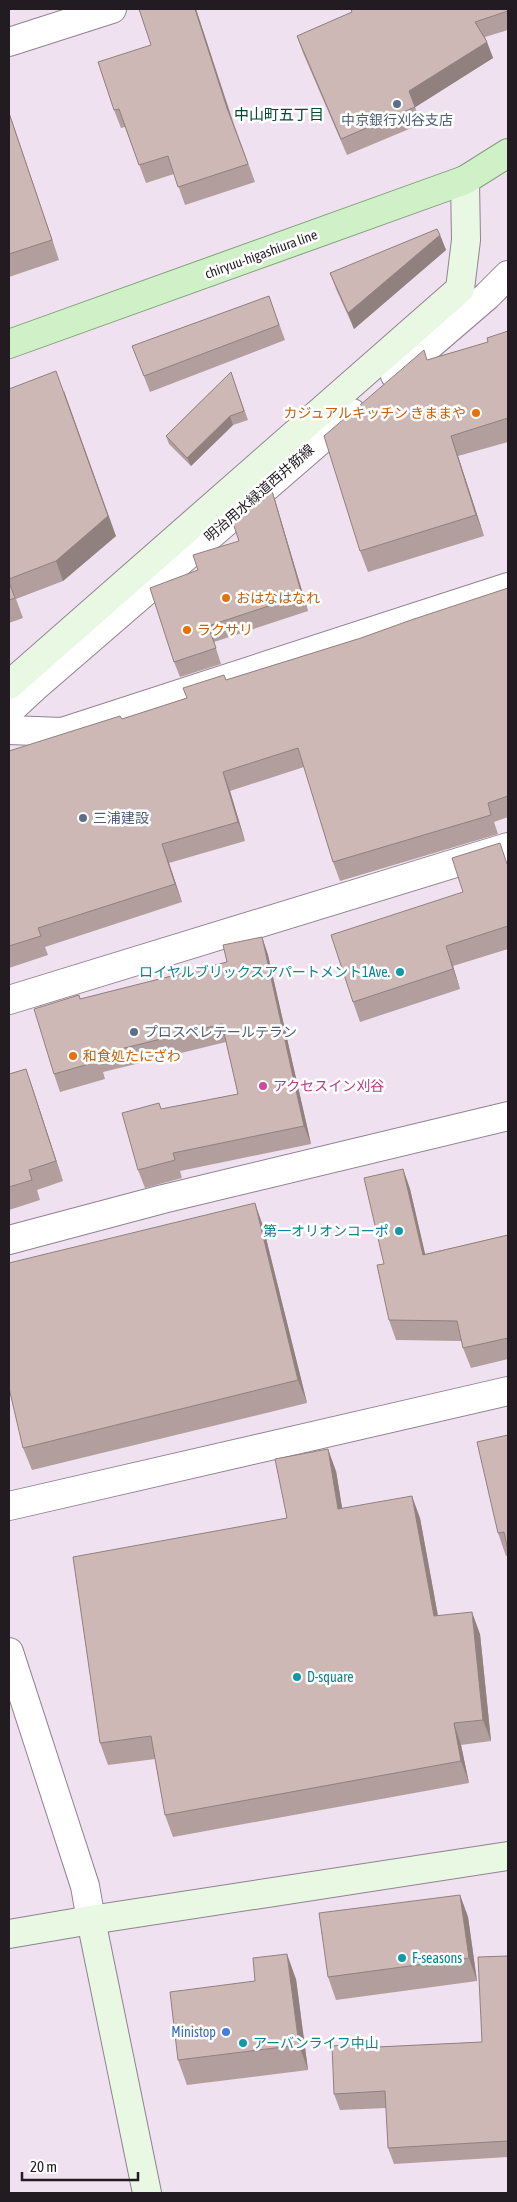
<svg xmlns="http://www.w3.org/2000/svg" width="517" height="2202" font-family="'Asap Condensed','Noto Sans JP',sans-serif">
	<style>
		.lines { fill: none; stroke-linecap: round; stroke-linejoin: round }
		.street-casing { stroke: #908290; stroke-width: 30 }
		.secondary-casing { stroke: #908290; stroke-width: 30 }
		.primary-casing { stroke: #7fa076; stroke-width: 30 }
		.street { stroke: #fff; stroke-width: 28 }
		.secondary { stroke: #e8f8e3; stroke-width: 28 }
		.primary { stroke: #d0f1c8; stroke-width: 28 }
		.wall { fill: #b19e9d }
		.shaded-wall { fill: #90817f }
		.building { fill: #ceb8b6; stroke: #90817f }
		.service-dot { fill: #5c6f8a; stroke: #fff; stroke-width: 2 }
		.food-dot { fill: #e8710a; stroke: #fff; stroke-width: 2 }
		.culture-dot { fill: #0f9aa8; stroke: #fff; stroke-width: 2 }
		.hotel-dot { fill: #d1479c; stroke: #fff; stroke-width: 2 }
		.shop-dot { fill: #3f7fe0; stroke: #fff; stroke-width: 2 }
		.labels { text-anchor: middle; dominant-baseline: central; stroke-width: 5; stroke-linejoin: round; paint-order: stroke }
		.service-label { font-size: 14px; fill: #4e5e75; stroke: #fff; text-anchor: start }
		.street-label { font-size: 14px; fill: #221c22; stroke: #fff }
		.food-label { font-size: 14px; fill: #c56008; stroke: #fff; text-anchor: start }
		.culture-label { font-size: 14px; fill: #0d838f; stroke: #fff; text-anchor: start }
		.hotel-label { font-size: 14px; fill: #b23c85; stroke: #fff; text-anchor: start }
		.shop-label { font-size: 14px; fill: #366cbe; stroke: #fff; text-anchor: end }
		.neighbourhood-label { font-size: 15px; fill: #00492f; stroke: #fff }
	</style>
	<rect width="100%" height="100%" fill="#f0e1f0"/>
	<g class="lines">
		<g class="street-casing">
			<g id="street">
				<polyline points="9,42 112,9"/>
				<polyline points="395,375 487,296 508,275"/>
				<polyline points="9,711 35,687 352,413"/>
				<polyline points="9,730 62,732 508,587"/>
				<polyline points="9,1000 508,847"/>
				<polyline points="9,1240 163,1199 508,1116"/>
				<polyline points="9,1506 508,1391"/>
				<polyline points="9,1652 85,1886 91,1920"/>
			</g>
		</g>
		<g class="secondary-casing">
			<g id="secondary">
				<polyline points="9,685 460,289 466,240 465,180"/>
				<polyline points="91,1920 147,2193"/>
				<polyline points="9,1934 91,1920 508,1856"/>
			</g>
		</g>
		<g class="primary-casing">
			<polyline id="primary" points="9,344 465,180 508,153"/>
		</g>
		<use href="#street" class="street"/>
		<use href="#secondary" class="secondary"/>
		<use href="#primary" class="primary"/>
	</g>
	<g class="wall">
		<polygon points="139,9 196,9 234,124 255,182 185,205 174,174 146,183 125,127 121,128 114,110 151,45"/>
		<polygon points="508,9 508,30 485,37 493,58 415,107 421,124 347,155 303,53 297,36 352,12"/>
		<polygon points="9,112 59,260 9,277"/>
		<polygon points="440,235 446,250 354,329 336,289 330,273"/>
		<polygon points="269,296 285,340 150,392 132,346"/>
		<polygon points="508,331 508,442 458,456 484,536 368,572 360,551 427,360 488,342"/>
		<polygon points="231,372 248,420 233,425 191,466 169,444 166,436"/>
		<polygon points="9,389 116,536 63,581 16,599 23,618 9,623"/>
		<polygon points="270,484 275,500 308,611 214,642 221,664 180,677 174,662 198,570 239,541"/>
		<polygon points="508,588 508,817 494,822 498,834 340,881 333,862 304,767 230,791 245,841 169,863 182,902 45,947 48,955 9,968 9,751 122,719 187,698 226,680 361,638"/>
		<polygon points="508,863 508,949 453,966 460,989 360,1022 353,1002 463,892"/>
		<polygon points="262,937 268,955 311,1144 180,1171 182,1178 145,1188 138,1170 161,1109 238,1094 226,1042 103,1072 105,1079 60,1092 54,1074 80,999 227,962"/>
		<polygon points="26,1069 63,1181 37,1190 40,1200 9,1210 9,1074"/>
		<polygon points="403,1169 410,1189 425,1254 508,1235 508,1359 471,1368 463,1348 462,1341 396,1340 389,1320 384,1264"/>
		<polygon points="263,1226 307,1403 32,1470 23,1448"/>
		<polygon points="508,1435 508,1555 506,1556 498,1533"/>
		<polygon points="336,1471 342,1508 420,1518 438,1616 480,1634 491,1741 461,1745 469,1783 173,1837 165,1815 155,1759 108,1765 100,1743 287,1518"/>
		<polygon points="460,1895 468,1917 477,1981 336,2000 328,1977"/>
		<polygon points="508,1956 508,2157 394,2164 388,2148 386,2108 340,2110 334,2094 378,2047 482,2042"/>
		<polygon points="296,1979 308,2070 187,2085 178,2060 255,1981"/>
	</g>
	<g class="shaded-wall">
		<polygon points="195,9 196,9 234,126 227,108"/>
		<polygon points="487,42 493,58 414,108 409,91"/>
		<polygon points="9,112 59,260 52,240"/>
		<polygon points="440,235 446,250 354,329 348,313"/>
		<polygon points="64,391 116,536 63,581 56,561"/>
		<polygon points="230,416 233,425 191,466 187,458"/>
		<polygon points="451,436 458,456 484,536 476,515"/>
		<polygon points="270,484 275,500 308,611 302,595"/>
		<polygon points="223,772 230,791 245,841 238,822"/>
		<polygon points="162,844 169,863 182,902 175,884"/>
		<polygon points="262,937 268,955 311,1144 304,1126"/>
		<polygon points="446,946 453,966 460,989 453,969"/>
		<polygon points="26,1069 33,1089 63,1181 56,1161"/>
		<polygon points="403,1169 410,1189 430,1275 423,1255"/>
		<polygon points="255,1203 263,1226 307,1403 298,1380"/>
		<polygon points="328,1449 336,1471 346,1531 338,1509"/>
		<polygon points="412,1496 420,1518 442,1638 434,1616"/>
		<polygon points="472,1612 480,1634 491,1741 483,1720"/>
		<polygon points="454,1723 461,1745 469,1783 461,1761"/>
		<polygon points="460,1895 468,1917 477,1981 469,1958"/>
		<polygon points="287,1954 296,1979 308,2070 299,2045"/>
	</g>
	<g class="building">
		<polygon points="139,9 195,9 227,108 248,164 178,187 168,156 139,165 119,109 114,110 98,62 151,45"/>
		<polygon points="351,9 508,9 508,11 475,22 487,42 409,91 415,107 341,139 297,36 352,12"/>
		<polygon points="9,113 52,240 9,254"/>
		<polygon points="437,229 440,235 348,313 330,273"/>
		<polygon points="269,296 279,325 144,376 132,346"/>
		<polygon points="508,331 508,418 451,436 476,515 360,551 324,436 424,350 427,360 488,342 487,338"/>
		<polygon points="56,371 108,516 56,561 9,579 9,389"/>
		<polygon points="231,372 244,411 230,416 187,458 166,436"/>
		<polygon points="270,484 302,595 208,626 216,648 174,662 150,588 198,570 193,555 239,541 231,517"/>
		<polygon points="9,582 15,598 9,600"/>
		<polygon points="508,588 508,796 488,803 491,815 333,862 298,748 223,772 238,822 162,844 175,884 38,928 41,936 9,946 9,751 120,716 122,719 187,698 183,688 224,675 226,680 361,638 411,620"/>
		<polygon points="500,843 507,864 508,863 508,926 446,946 453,969 353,1002 331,935 463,892 452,858"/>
		<polygon points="262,937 304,1126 173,1153 175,1160 138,1170 122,1113 159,1103 161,1109 238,1094 222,1024 96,1055 99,1061 54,1074 34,1009 79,995 80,999 227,962 223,945"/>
		<polygon points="26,1069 56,1161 29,1170 32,1180 9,1187 9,1074"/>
		<polygon points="403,1169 423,1255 508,1235 508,1338 463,1348 457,1321 389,1320 377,1265 384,1264 364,1178"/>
		<polygon points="255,1203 298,1380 23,1448 9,1388 9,1263"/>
		<polygon points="508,1435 508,1550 504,1532 498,1533 477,1442"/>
		<polygon points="328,1449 338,1509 412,1496 434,1616 472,1612 483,1720 454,1723 461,1761 165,1815 151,1736 100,1743 73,1557 287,1518 275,1459"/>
		<polygon points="460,1895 469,1958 328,1977 319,1913"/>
		<polygon points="287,1954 299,2045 178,2060 170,1992 255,1981 253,1958"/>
		<polygon points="508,1956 508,2141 388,2148 385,2091 334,2094 332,2046 377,2043 377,2047 482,2042 478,1957"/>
	</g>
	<g class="service-dot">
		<circle cx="397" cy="104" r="5"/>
		<circle cx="83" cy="818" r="5"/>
		<circle cx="134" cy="1032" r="5"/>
	</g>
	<g class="food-dot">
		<circle cx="476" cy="413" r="5"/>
		<circle cx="226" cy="598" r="5"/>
		<circle cx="187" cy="630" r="5"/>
		<circle cx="73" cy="1056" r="5"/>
	</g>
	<g class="culture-dot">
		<circle cx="400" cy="972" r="5"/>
		<circle cx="399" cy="1231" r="5"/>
		<circle cx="297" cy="1677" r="5"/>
		<circle cx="402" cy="1958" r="5"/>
		<circle cx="243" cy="2043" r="5"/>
	</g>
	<circle class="hotel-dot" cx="263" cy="1086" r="5"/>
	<circle class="shop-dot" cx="226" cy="2032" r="5"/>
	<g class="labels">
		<g class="service-label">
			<text x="397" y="120" text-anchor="middle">中京銀行刈谷支店</text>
			<text x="93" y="818">三浦建設</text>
			<text x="144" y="1032">プロスペレテールテラン</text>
		</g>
		<g class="street-label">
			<text transform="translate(261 254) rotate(-20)">chiryuu-higashiura line</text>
			<text transform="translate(259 493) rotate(-41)">明治用水緑道西井筋線</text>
		</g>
		<g class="food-label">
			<text x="466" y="413" text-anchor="end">カジュアルキッチン きままや</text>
			<text x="236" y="598">おはなはなれ</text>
			<text x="197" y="630">ラクサリ</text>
			<text x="83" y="1056">和食処たにざわ</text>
		</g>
		<g class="culture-label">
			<text x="390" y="972" text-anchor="end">ロイヤルブリックスアパートメント1Ave.</text>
			<text x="389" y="1231" text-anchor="end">第一オリオンコーポ</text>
			<text x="307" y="1677">D-square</text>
			<text x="412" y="1958">F-seasons</text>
			<text x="253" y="2043">アーバンライフ中山</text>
		</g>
		<g class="hotel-label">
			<text x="273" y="1086">アクセスイン刈谷</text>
		</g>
		<g class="shop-label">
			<text x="216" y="2032">Ministop</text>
		</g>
		<g class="neighbourhood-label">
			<text x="279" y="114">中山町五丁目</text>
		</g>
	</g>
	<rect width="517" height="2202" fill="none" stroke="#221c22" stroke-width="20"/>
	<path d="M22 2172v8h116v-8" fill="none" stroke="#221c22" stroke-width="2.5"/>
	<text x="30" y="2172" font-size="15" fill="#221c22" stroke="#ffffff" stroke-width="4" paint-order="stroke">20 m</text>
</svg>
